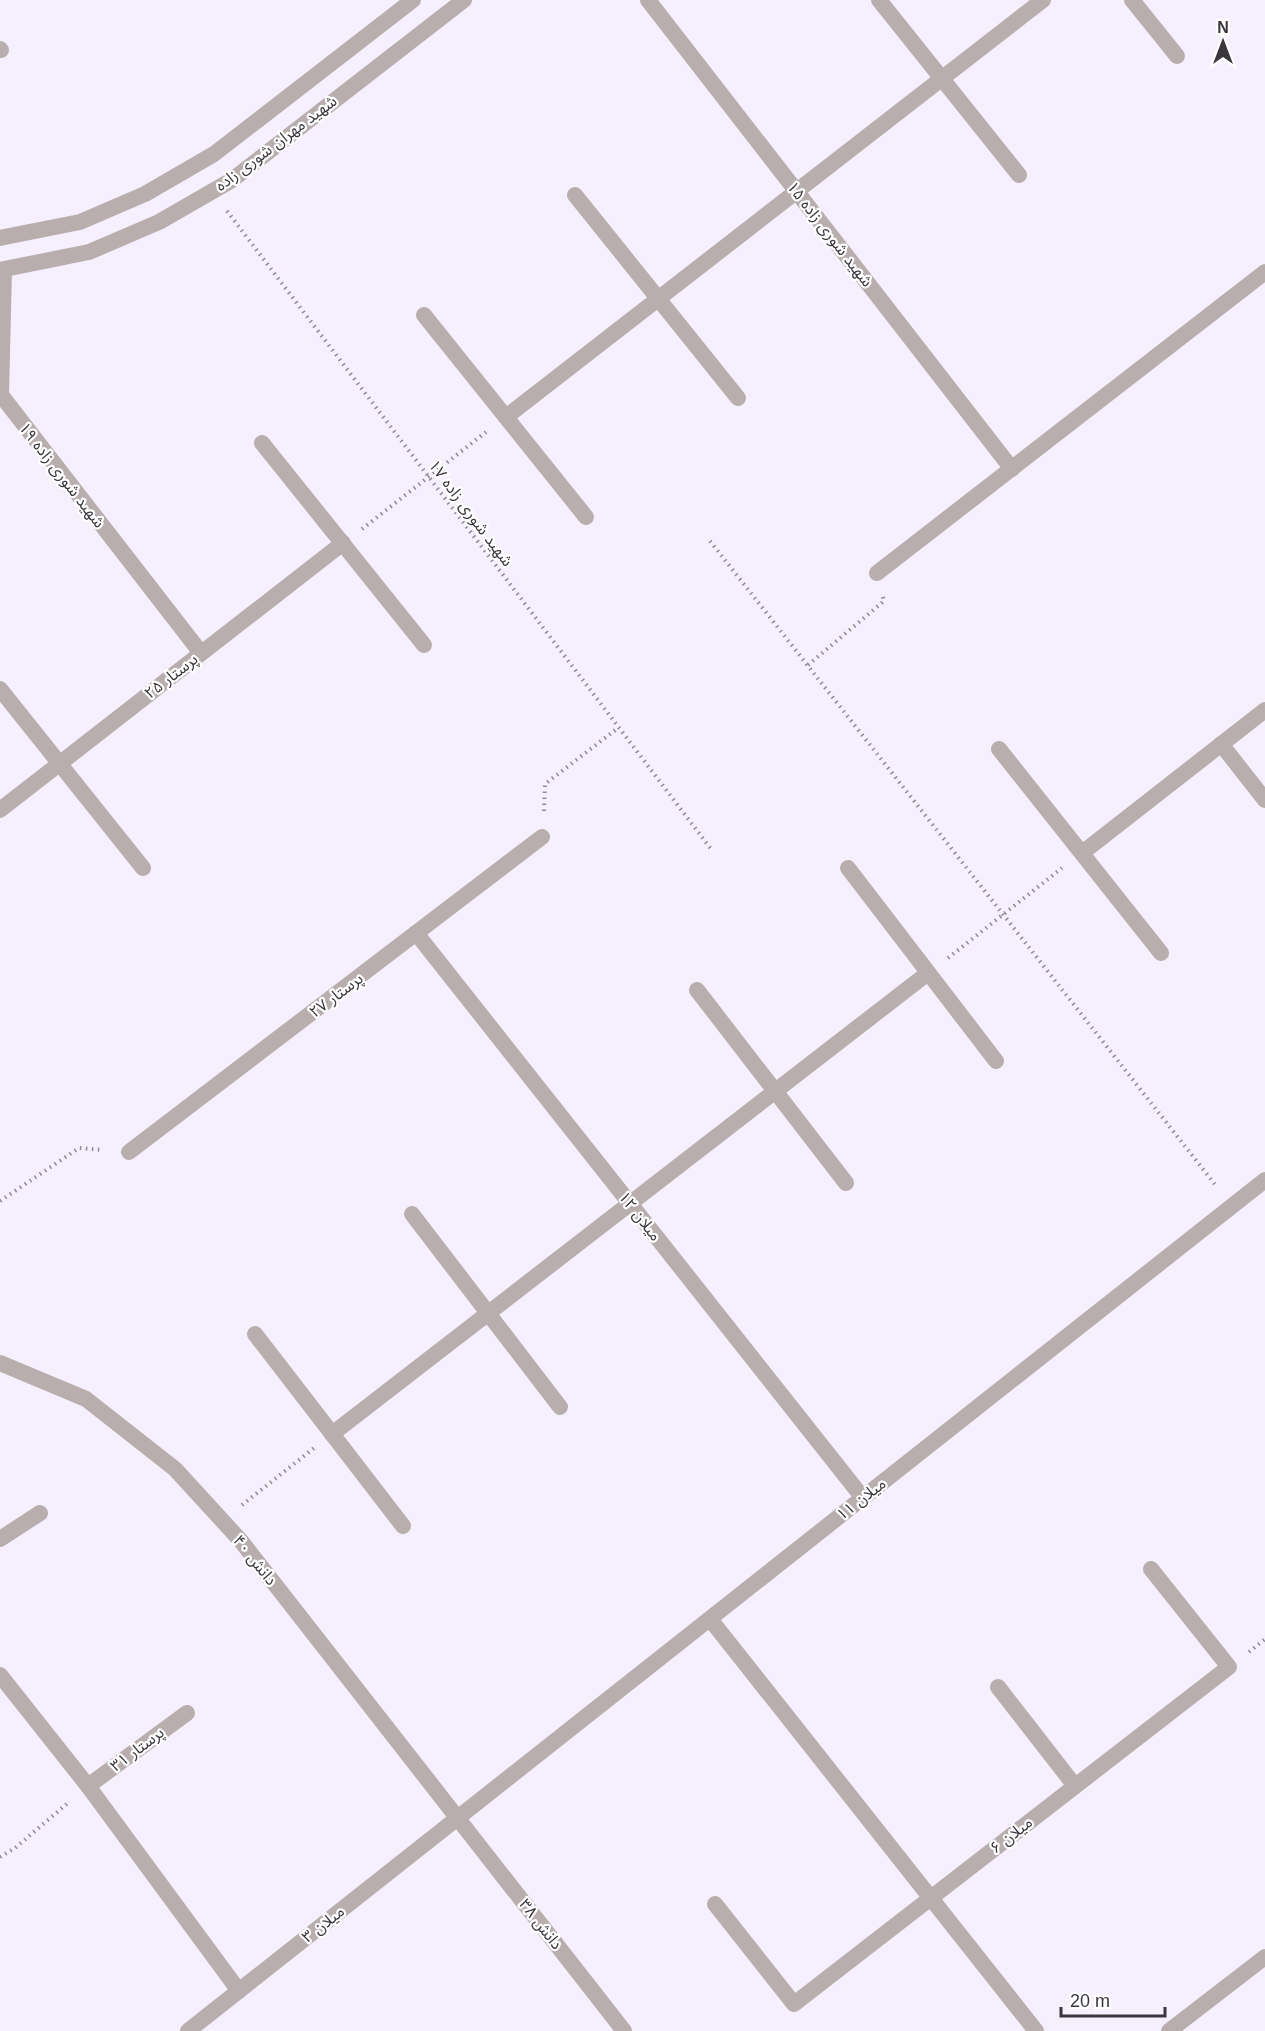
<svg xmlns="http://www.w3.org/2000/svg" width="1265" height="2031" font-family="Arial,'Noto Sans Arabic',sans-serif">
	<style>
		.lines { fill: none; stroke-linecap: round; stroke-linejoin: round }
		.path { stroke: #8f8b95; stroke-width: 4; stroke-dasharray: 1.5 4.5; stroke-linecap: butt }
		.minor { stroke: #b7aead; stroke-width: 16 }
		.tertiary { stroke: #b7aead; stroke-width: 16 }
		.labels { text-anchor: middle; dominant-baseline: central; stroke-width: 4.5; stroke-linejoin: round; paint-order: stroke }
		.street-label { font-size: 16px; fill: #39363d; stroke: #fff }
	</style>
	<rect width="100%" height="100%" fill="#f6f0fe"/>
	<g class="lines">
		<g class="path">
			<polyline points="227,211 711,849"/>
			<polyline points="362,529 486,432"/>
			<polyline points="710,541 1217,1187"/>
			<polyline points="808,665 884,601 883,597"/>
			<polyline points="544,811 545,784 618,728"/>
			<polyline points="948,958 1062,868"/>
			<polyline points="0,1201 79,1148 103,1150"/>
			<polyline points="242,1505 314,1448"/>
			<polyline points="1249,1652 1265,1639"/>
			<polyline points="0,1857 15,1848 69,1802"/>
		</g>
		<g class="minor">
			<polyline points="648,0 1012,469"/>
			<polyline points="879,0 1019,175"/>
			<polyline points="1132,0 1177,56"/>
			<polyline points="0,49 1,50"/>
			<polyline points="575,195 738,398"/>
			<polyline points="4,270 1,395 201,653"/>
			<polyline points="424,315 586,517"/>
			<polyline points="506,417 1043,0"/>
			<polyline points="262,443 424,645"/>
			<polyline points="877,573 1265,272"/>
			<polyline points="0,689 143,868"/>
			<polyline points="1221,744 1265,800"/>
			<polyline points="999,749 1161,953"/>
			<polyline points="0,810 343,543"/>
			<polyline points="1082,853 1265,710"/>
			<polyline points="848,868 996,1061"/>
			<polyline points="416,933 863,1498"/>
			<polyline points="697,990 846,1183"/>
			<polyline points="129,1152 542,837"/>
			<polyline points="412,1214 560,1407"/>
			<polyline points="255,1334 403,1526"/>
			<polyline points="0,1363 86,1399 175,1469 241,1541 624,2031"/>
			<polyline points="332,1434 928,973"/>
			<polyline points="0,1539 40,1513"/>
			<polyline points="710,1619 1036,2031"/>
			<polyline points="0,1675 88,1786 239,1991"/>
			<polyline points="998,1687 1075,1786"/>
			<polyline points="88,1786 187,1713"/>
			<polyline points="715,1904 794,2004 1229,1667 1151,1569"/>
			<polyline points="188,2031 1265,1180"/>
			<polyline points="1169,2031 1265,1957"/>
		</g>
		<g class="tertiary">
			<polyline points="0,238 80,222 145,194 214,154 413,0"/>
			<polyline points="0,270 89,252 159,222 232,180 464,0"/>
		</g>
	</g>
	<g class="labels">
		<g class="street-label">
			<text transform="translate(276 143) rotate(-37)">شهید مهران شوری زاده</text>
			<text transform="translate(830 234) rotate(52)">شهید شوری زاده ۱۵</text>
			<text transform="translate(62 475) rotate(52)">شهید شوری زاده ۱۹</text>
			<text transform="translate(471 513) rotate(53)">شهید شوری زاده ۱۷</text>
			<text transform="translate(171 676) rotate(-38)">پرستار ۲۵</text>
			<text transform="translate(336 995) rotate(-37)">پرستار ۲۷</text>
			<text transform="translate(640 1216) rotate(52)">میلان ۱۲</text>
			<text transform="translate(861 1499) rotate(-38)">میلان ۱۱</text>
			<text transform="translate(255 1560) rotate(51)">دانش ۴۰</text>
			<text transform="translate(137 1749) rotate(-37)">پرستار ۳‍۱</text>
			<text transform="translate(1011 1835) rotate(-38)">میلان ۶</text>
			<text transform="translate(323 1924) rotate(-38)">میلان ۳</text>
			<text transform="translate(541 1924) rotate(52)">دانش ۳۸</text>
		</g>
	</g>
	<g transform="translate(1223 42)" stroke="#ffffff" stroke-width="4.5" paint-order="stroke">
	<path d="M0-4.5L10 22L0 15L-10 22Z" fill="#39363d"/>
	<text y="-9" font-size="16" font-weight="bold" text-anchor="middle" fill="#39363d">N</text>
	</g>
	<path d="M1061 2007v9h104v-9" fill="none" stroke="#39363d" stroke-width="3"/>
	<text x="1070" y="2007" font-size="18" fill="#39363d" stroke="#ffffff" stroke-width="4.5" paint-order="stroke">20 m</text>
</svg>
